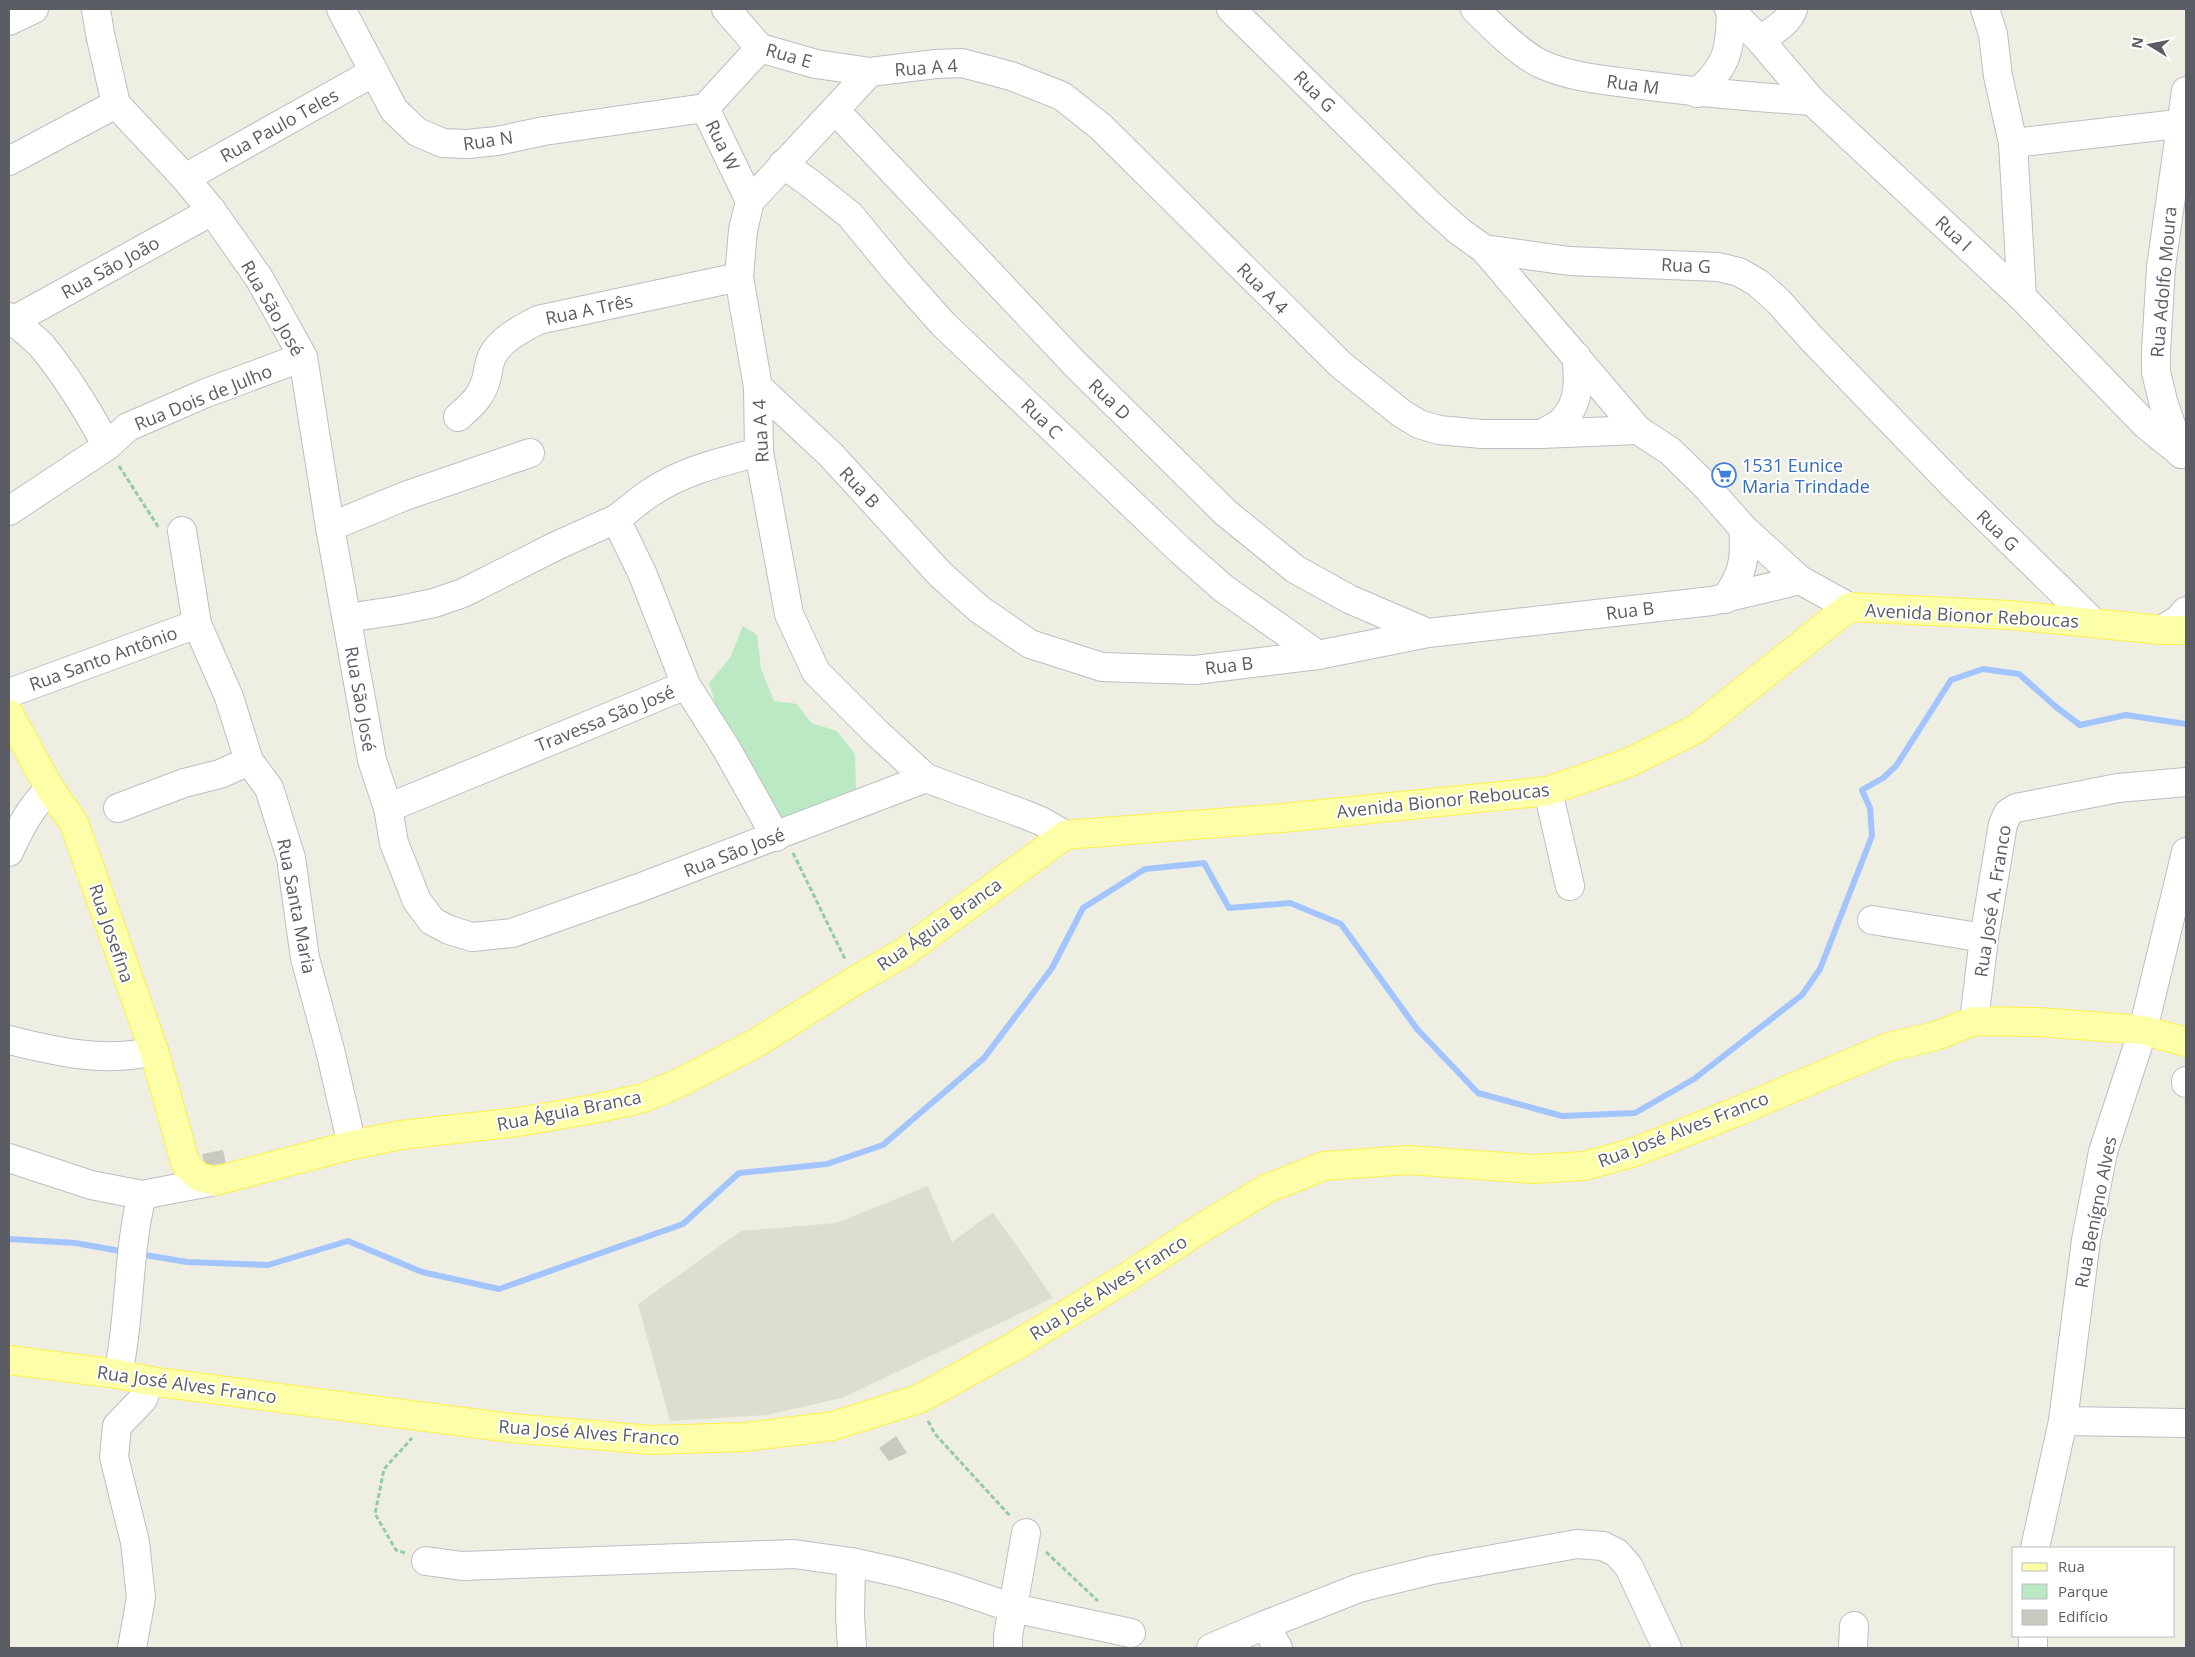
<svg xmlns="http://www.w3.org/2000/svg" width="2195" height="1657" font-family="'Open Sans',sans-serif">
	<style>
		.education { fill: #deded0 }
		.green { fill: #bbe9c4 }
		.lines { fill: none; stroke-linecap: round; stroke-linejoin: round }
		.stream { stroke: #a2c4ff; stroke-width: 6 }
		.building { fill: #c9c9bf }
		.minor-casing { stroke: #bcbec5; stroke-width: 30 }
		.major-casing { stroke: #ffef4b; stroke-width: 30 }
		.path { stroke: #94caae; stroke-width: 3; stroke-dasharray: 5 2.5; stroke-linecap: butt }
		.minor { stroke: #fff; stroke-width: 28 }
		.major { stroke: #fcffa7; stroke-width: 28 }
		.labels { text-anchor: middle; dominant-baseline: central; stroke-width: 4; stroke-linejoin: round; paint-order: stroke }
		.street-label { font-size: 18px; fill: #5a5d64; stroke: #fff }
		.shop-label { font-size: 18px; fill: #366cbe; stroke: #fff; text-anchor: start }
	</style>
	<rect width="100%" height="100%" fill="#efeee2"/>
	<polygon class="education" points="928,1186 952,1242 993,1212 1053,1298 842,1398 766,1415 670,1421 638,1304 741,1231 836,1223"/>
	<polygon class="green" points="743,626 757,635 761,669 774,701 797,704 811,723 837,731 855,754 856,794 777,823 723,727 709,683 730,658"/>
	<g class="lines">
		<g class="stream">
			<polyline points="9,1239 75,1243 126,1252"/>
			<polyline points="139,1254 187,1262 268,1265 348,1241 422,1272 499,1289 683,1224 739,1173 827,1164 883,1145 984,1058 1052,968 1083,908 1145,869 1204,863 1229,908 1290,903 1341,924 1417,1029 1478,1093 1562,1116 1635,1113 1694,1079 1802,995 1820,969 1872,836 1870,808 1862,790 1883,778 1896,766 1951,680 1983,669 2019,674 2056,707 2080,725 2126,715 2186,724"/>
		</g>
	</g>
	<g class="building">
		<polygon points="223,1150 226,1164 205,1165 202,1154"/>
		<polygon points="896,1436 907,1453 889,1461 879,1448"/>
	</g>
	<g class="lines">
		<g class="minor-casing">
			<g id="minor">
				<polyline points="96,9 100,34 116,104 185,178 212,211 259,278 303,357 330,527 372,760 388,808 394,843 417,901 432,921 449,930 472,937 512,933 639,888 926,778"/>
				<polyline points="341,9 394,110 417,132 443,143 467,144 497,141 544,131 705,108"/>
				<polyline points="726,9 760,48 816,64 870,72"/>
				<polyline points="1231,9 1429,204 1459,231 1484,249 1569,261 1718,267 1739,272 1758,283 1779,302 1812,339 1955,487 2093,622"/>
				<path d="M 1475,9 C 1492,26 1518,52 1539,63 C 1568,77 1603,80 1635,84 C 1694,92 1753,97 1812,101"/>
				<polyline points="1729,9 1760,40 1812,101 2022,297 2146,425 2182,454"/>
				<polyline points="1985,9 1993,34 1998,76 2013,143 2022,297"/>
				<polyline points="9,21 34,9"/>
				<path d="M 1760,40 C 1771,32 1789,23 1793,9"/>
				<path d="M 1697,93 C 1728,65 1730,51 1731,11"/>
				<polyline points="705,108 750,201"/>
				<polyline points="705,108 760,48"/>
				<polyline points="835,110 1076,365 1226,513 1295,569 1349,599 1428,633"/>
				<polyline points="2013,143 2186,123"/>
				<polyline points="9,161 116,104"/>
				<polyline points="783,164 811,184 850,215 896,271 943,324 1180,550 1223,588 1318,655"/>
				<polyline points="185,178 374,72"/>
				<polyline points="1484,249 1638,430"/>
				<path d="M 9,317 C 19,326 31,335 41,345 C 67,376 88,411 107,446"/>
				<polyline points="9,323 212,211"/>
				<polyline points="758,387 831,455 940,574 979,609 1030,644 1102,667 1195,670 1318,655 1428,633 1712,601 1800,580"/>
				<path d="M 458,417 C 473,404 483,395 487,376 C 489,368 489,360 494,353 C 504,337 522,329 538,320 L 739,277"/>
				<path d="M 1541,434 C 1548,430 1559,426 1564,419 C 1580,402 1579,378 1576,356"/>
				<polyline points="2181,454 2163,401 2156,372 2156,351 2161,267 2186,91"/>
				<polyline points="9,511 107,446 128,427 206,393 303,357"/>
				<polyline points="330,527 405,496 530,453"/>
				<polyline points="182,531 197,624 229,697 249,761 269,788 291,858 305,958 330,1050 352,1145"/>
				<path d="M 1725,599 C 1743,575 1746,558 1743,528"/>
				<polyline points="347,618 400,610 434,603 463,593 558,545 616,519"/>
				<polyline points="2161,630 2178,620 2186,611"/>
				<path d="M 686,685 L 643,575 L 616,519 C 627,511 638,501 650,493 C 682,471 721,462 759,452"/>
				<polyline points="9,693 197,624"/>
				<polyline points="1548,791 1570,886"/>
				<polyline points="118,808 184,783 220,774 249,761"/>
				<polyline points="388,808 686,685 726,748 776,837"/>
				<polyline points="1065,835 1041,821 1021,813 926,778 876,732 816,672 789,614 759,452 758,387 739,277 743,230 750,201 870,72 936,64 962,63 1011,76 1062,96 1101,127 1341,365 1401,413 1419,424 1439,430 1482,434 1541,434 1638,430 1670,451 1705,485 1743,528 1800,580 1849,607"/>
				<path d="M 9,852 C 20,828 31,806 50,789"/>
				<polyline points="1872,920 1984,938"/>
				<polyline points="1974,1021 1984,938 2003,824 2008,813 2016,808 2118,788 2186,782"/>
				<path d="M 9,1040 C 57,1052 105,1063 154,1051"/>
				<polyline points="2186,1081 2186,1083"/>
				<polyline points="9,1158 91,1185 142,1195 215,1181"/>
				<path d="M 118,1374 C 131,1315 127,1254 142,1195"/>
				<polyline points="2063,1421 2186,1423"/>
				<polyline points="2035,1548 2063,1421 2086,1240 2103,1152 2143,1030 2186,852"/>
				<polyline points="426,1561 462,1566 794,1554 851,1562 901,1573 951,1587 1013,1608 1131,1633"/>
				<polyline points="851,1562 850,1616 852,1648"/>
				<polyline points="2033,1636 2033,1648"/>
				<polyline points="132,1648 141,1598 135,1542 114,1457 117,1426 143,1399 149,1381"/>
				<polyline points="1008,1648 1008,1636 1026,1533"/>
				<polyline points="1211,1648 1265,1625"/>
				<polyline points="1278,1648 1265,1625 1359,1588 1432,1570 1577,1544 1603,1546 1617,1553 1629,1567 1667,1648"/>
				<polyline points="1853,1648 1854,1626"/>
			</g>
		</g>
		<g class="major-casing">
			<g id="major">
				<polyline points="9,714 50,789 74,823 154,1051 186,1165 199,1177 215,1181 352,1145 401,1135 518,1122 599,1108 643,1098 679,1083 756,1043 856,980 903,953 1065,835 1282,818 1548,791 1630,762 1696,729 1849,607 2010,615 2161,630 2186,630"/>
				<polyline points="9,1360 118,1374 149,1381 511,1428 651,1440 745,1437 833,1426 919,1399 1015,1346 1124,1279 1203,1227 1266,1189 1324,1166 1408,1160 1532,1169 1584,1166 1632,1153 1731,1114 1889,1047 1936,1036 1974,1021 2038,1022 2143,1030 2186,1042"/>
			</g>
		</g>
		<g class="path">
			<polyline points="119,466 159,528"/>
			<polyline points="793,853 845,959"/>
			<polyline points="928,1421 935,1434 1010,1516"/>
			<polyline points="1046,1552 1098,1601"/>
			<polyline points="405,1553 396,1550 375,1514 384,1469 412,1438"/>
		</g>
		<use href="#minor" class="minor"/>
		<use href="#major" class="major"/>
	</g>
	<defs>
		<g id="supermarket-ring" transform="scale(1.25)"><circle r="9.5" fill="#fff" stroke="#3f7fe0" stroke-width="1.5"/><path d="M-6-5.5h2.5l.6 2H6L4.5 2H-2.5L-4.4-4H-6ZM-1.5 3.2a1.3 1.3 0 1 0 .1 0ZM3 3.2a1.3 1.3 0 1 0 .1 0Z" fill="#3f7fe0"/></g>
	</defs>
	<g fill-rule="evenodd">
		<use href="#supermarket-ring" x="1724" y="475"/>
	</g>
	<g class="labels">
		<g class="street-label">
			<text transform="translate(789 55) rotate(16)">Rua E</text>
			<text transform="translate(926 67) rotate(-4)">Rua A 4</text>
			<text transform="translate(1633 84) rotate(8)">Rua M</text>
			<text transform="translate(1315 91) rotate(45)">Rua G</text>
			<text transform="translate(279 125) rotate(-29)">Rua Paulo Teles</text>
			<text transform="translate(488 140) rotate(-8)">Rua N</text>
			<text transform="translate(723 145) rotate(64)">Rua W</text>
			<text transform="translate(1954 233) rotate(43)">Rua I</text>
			<text transform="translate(1686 265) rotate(3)">Rua G</text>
			<text transform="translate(110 267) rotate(-29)">Rua São João</text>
			<text transform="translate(2163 282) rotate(-85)">Rua Adolfo Moura</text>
			<text transform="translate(1263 288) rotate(45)">Rua A 4</text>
			<text transform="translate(273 308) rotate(60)">Rua São José</text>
			<text transform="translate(589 309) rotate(-12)">Rua A Três</text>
			<text transform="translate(203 397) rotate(-22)">Rua Dois de Julho</text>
			<text transform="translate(1110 399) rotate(44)">Rua D</text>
			<text transform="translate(1042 418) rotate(44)">Rua C</text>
			<text transform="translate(760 431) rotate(-93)">Rua A 4</text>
			<text transform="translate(860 487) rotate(47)">Rua B</text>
			<text transform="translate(1998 530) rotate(44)">Rua G</text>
			<text transform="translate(1630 610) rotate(-7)">Rua B</text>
			<text transform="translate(1972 615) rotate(3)">Avenida Bionor Reboucas</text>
			<text transform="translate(103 658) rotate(-20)">Rua Santo Antônio</text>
			<text transform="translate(1229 665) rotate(-7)">Rua B</text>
			<text transform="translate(361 699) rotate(80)">Rua São José</text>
			<text transform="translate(605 718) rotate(-22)">Travessa São José</text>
			<text transform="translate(1443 800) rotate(-6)">Avenida Bionor Reboucas</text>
			<text transform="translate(734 852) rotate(-21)">Rua São José</text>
			<text transform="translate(1992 901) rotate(-81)">Rua José A. Franco</text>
			<text transform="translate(297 906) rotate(79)">Rua Santa Maria</text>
			<text transform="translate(939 924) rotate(-35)">Rua Águia Branca</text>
			<text transform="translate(112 933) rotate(71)">Rua Josefina</text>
			<text transform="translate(569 1110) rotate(-11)">Rua Águia Branca</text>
			<text transform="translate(1683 1129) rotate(-21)">Rua José Alves Franco</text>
			<text transform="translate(2095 1212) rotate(-79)">Rua Benígno Alves</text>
			<text transform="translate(1108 1287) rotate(-32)">Rua José Alves Franco</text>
			<text transform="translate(187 1384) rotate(8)">Rua José Alves Franco</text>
			<text transform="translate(589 1432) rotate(4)">Rua José Alves Franco</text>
		</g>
		<g class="shop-label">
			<text x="1742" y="465">1531 Eunice<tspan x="1742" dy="21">Maria Trindade</tspan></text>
		</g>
	</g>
	<rect width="2195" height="1657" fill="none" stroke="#5a5d64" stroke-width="20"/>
	<rect x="2012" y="1547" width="162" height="90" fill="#ffffff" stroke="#bdbec1"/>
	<rect x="2022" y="1563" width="25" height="8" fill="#fcffa7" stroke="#bdbec1"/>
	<text x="2058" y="1572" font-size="15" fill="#5a5d64">Rua</text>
	<rect x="2022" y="1584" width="25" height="15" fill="#bbe9c4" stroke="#bdbec1"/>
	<text x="2058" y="1597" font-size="15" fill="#5a5d64">Parque</text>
	<rect x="2022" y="1610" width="25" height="15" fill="#c9c9bf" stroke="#bdbec1"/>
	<text x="2058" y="1622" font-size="15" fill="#5a5d64">Edifício</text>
	<g transform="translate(2150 45) rotate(280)" stroke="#ffffff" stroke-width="4" paint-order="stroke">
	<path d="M0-4L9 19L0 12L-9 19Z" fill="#5a5d64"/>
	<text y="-8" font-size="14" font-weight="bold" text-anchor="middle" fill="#5a5d64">N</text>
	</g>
</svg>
